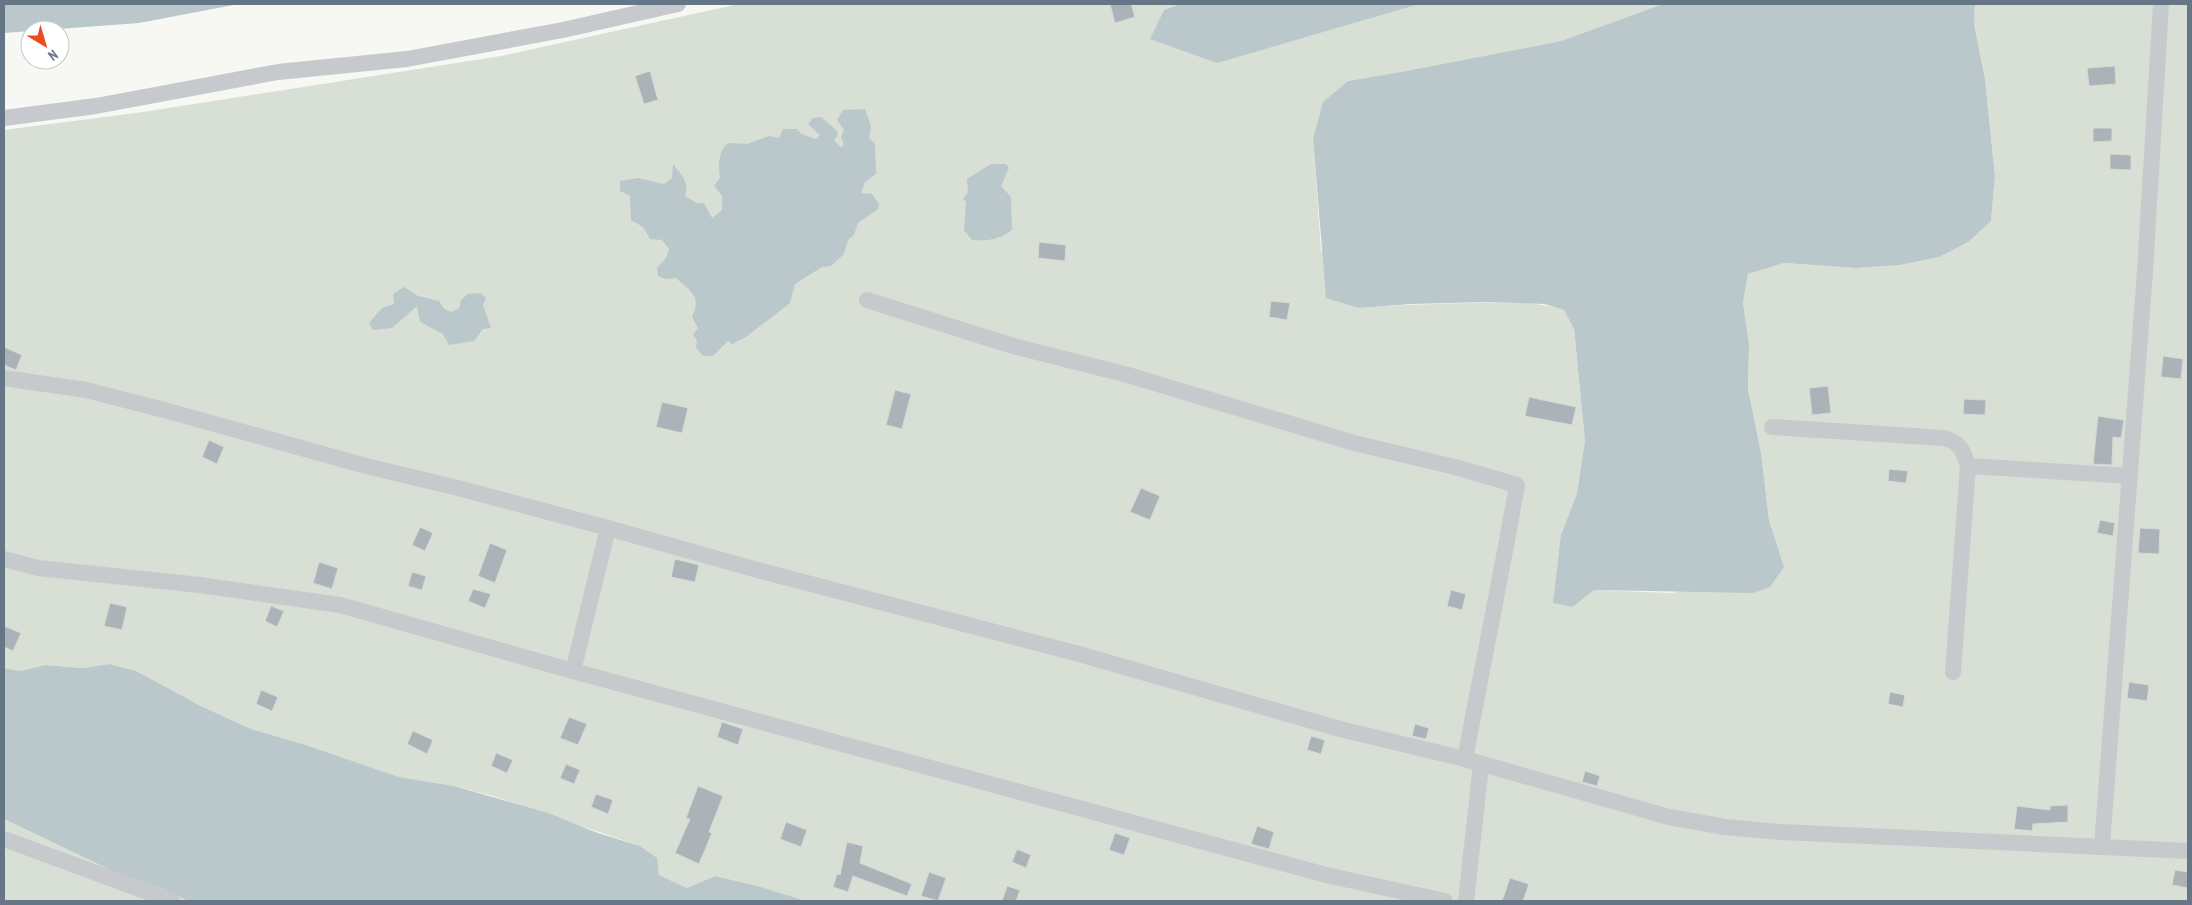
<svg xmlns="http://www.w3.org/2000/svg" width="2192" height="905" font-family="'PT Sans Narrow',sans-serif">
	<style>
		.green { fill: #d8dfd4 }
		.water { fill: #bbc8cb }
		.building { fill: #abb3b9; stroke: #d8d8d6 }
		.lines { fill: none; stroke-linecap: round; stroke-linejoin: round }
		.minor { stroke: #c7cacd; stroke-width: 16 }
	</style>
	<rect width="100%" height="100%" fill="#f7f7f3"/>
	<g class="green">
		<path d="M 739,4 L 1663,4 L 1561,41 L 1406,71 L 1348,81 L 1313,139 L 1321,250 L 1359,308 C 1396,305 1432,304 1468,303 C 1500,302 1533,300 1564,310 L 1574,329 L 1585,441 L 1577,493 L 1561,535 L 1573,607 L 1594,590 L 1672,593 L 1784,567 L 1769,520 L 1761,453 L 1748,389 L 1749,344 L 1743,302 L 1748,274 L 1784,263 L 1856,268 L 1900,265 L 1938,257 L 1991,221 L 1995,176 L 1985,79 L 1974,24 L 1975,4 L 2188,4 L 2188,901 L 806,901 L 758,886 L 715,876 L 687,888 L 659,875 L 656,858 L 640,846 L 493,796 L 454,786 L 399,777 L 306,745 L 251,729 L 201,706 L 136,671 L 110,664 L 83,668 L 45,665 L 20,671 L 4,668 L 4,130 L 143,112 L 501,56 Z"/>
		<polygon points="4,819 123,876 165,890 188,901 4,901"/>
	</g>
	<g class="water">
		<polygon points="4,4 239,4 139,23 4,33"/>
		<polygon points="1181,4 1419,4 1217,63 1150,39 1164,10"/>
		<polygon points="1663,4 1975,4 1974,24 1985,79 1995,176 1991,221 1968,242 1939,257 1900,265 1856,268 1784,263 1748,274 1743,302 1749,344 1748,389 1761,453 1769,520 1784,567 1770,587 1753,593 1594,590 1573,607 1553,603 1561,535 1577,493 1585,441 1574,329 1564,310 1544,304 1487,302 1412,304 1359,308 1326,298 1313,139 1323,102 1348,81 1406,71 1561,41"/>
		<path d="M 865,109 L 871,126 L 869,138 L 875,144 L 876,174 L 865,182 L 861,193 L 872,194 L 879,204 L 878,209 L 858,223 L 854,235 L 848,240 L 844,254 L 831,266 L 822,267 L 795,284 L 790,303 L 746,337 L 732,344 L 728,341 L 713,356 L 703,356 L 696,347 L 697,340 L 693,335 L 698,328 L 692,317 C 702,297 691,291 676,278 L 665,279 L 658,276 L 657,268 L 666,258 L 669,249 L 662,240 L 650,239 L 643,227 L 631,220 L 630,196 L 620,191 L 620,181 L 638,178 L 664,184 L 672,178 L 673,164 C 681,175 690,182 685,196 L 697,203 L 704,203 L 712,218 L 722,210 L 722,196 L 714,186 L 720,178 C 718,167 718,151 728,143 L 747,144 L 769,136 L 779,138 L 783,129 L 797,129 L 801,134 L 816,139 L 820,135 L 808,124 L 813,118 L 821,117 L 837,131 L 838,135 L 834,141 L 841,147 L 844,145 L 841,137 L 844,130 L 837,120 L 843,110 Z"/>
		<path d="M 991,164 L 1006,164 L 1009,168 L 1001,186 L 1011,197 L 1012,230 C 999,240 988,241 972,240 L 964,230 L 966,202 L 963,199 L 968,192 L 967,179 Z"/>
		<polygon points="404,287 418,296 439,301 444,309 452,312 459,308 461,300 468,294 481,293 486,298 483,305 491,328 483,329 474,341 449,345 443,334 420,322 417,306 392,328 373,330 369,323 382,308 394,304 393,294"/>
		<polygon points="110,664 136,671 201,706 251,729 306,745 399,777 454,786 548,813 598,833 640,846 657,858 659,875 687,888 715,876 758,886 806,901 188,901 165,890 123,876 4,819 4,668 20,671 45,665 83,668"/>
	</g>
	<g class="building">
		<polygon points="1110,4 1131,4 1135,17 1115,23"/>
		<polygon points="2115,66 2116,84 2089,86 2087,68"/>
		<polygon points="650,71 658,100 644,104 635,76"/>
		<polygon points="2093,128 2112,128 2112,141 2093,142"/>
		<polygon points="2110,154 2131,155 2131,170 2110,169"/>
		<polygon points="1039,242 1066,245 1065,261 1038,258"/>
		<polygon points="1271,301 1290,303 1287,320 1269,317"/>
		<polygon points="4,347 22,355 16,370 4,365"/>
		<polygon points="2163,356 2183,359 2181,379 2161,377"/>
		<polygon points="1828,386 1831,413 1812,415 1809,388"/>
		<polygon points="895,390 911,394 902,429 886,425"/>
		<polygon points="1529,397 1576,407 1572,425 1525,416"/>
		<polygon points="1964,399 1986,400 1985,415 1963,414"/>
		<polygon points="662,402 688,408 682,433 656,427"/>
		<polygon points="2098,416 2124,420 2121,438 2113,437 2112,465 2093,464"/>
		<polygon points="209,440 224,447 217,464 202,457"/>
		<polygon points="1889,469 1908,471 1906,483 1888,481"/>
		<polygon points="1141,488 1160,496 1150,520 1130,512"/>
		<polygon points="2100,520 2115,523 2113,536 2097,533"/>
		<polygon points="420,527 433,533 425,551 412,545"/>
		<polygon points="2140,528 2160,529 2159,554 2138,553"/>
		<polygon points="490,543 507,550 495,583 478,576"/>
		<polygon points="675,559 699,565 695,582 671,577"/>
		<polygon points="319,562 338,568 332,589 313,583"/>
		<polygon points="412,572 426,576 422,590 408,586"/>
		<polygon points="473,589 491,594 485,608 468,601"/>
		<polygon points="1451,590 1466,594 1462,610 1447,606"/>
		<polygon points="110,603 127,607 122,630 104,626"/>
		<polygon points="271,606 284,611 277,627 265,621"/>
		<polygon points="4,626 21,633 13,651 4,647"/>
		<polygon points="2129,682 2149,685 2147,701 2127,698"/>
		<polygon points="261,690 278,697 272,711 256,704"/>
		<polygon points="1890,692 1905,695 1903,707 1888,704"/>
		<polygon points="569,717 587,724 578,745 560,738"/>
		<polygon points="722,722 743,729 738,745 717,737"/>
		<polygon points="1415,724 1429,728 1426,739 1412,736"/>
		<polygon points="413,731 433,740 427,754 407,744"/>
		<polygon points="1311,736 1325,740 1321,754 1307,750"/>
		<polygon points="496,753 513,760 507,773 491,766"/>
		<polygon points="566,764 580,770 574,784 560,778"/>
		<polygon points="1585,771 1600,776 1597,786 1582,782"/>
		<polygon points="698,786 723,796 709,832 712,833 699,864 675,853 690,819 686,818"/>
		<polygon points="596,794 613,800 608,814 591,807"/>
		<polygon points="2068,805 2068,822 2033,824 2032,831 2014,829 2017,806 2050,810 2050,806"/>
		<polygon points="786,822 807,830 801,847 780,839"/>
		<polygon points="1257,826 1274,832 1269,849 1251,844"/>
		<polygon points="1115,833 1130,838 1124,855 1109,850"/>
		<polygon points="847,842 863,846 860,863 912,884 907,896 853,876 848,892 833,887 837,874 840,875"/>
		<polygon points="1017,849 1031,855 1026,868 1012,862"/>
		<polygon points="2175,870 2188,872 2188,888 2172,885"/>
		<polygon points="929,872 946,878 938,901 921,896"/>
		<polygon points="1510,878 1529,884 1523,901 1502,901"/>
		<polygon points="1007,886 1020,890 1016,901 1002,901"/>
	</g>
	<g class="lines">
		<g class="minor">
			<polyline points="4,118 96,106 278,72 407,59 563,30 678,4"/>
			<path d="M 867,300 L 1013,346 L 1128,375 L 1354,443 L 1455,467 L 1517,485 C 1501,577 1482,668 1465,759"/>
			<polyline points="4,378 86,390 168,411 366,466 458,488 608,528 761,571 1079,654 1340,729 1465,759 1669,817 1725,827 1781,832 2188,851"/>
			<path d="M 1772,427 L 1944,438 C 1960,442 1964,452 1968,466 L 1953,672"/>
			<polyline points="1968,466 2130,476"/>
			<polyline points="4,559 38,568 200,585 340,605 573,671 1326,875 1445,901"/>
			<polyline points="573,671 608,528"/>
			<polyline points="4,839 172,901"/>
			<polyline points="2102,846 2145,271 2161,4"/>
			<polyline points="1466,901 1481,765"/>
		</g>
	</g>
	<rect width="2192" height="905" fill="none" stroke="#657786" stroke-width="10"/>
	<g transform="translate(45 45) rotate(142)"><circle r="24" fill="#ffffff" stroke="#c1c9cf"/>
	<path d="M0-4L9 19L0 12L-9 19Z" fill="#ea4e20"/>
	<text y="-8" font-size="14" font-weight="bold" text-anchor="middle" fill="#657786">N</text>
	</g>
</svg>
